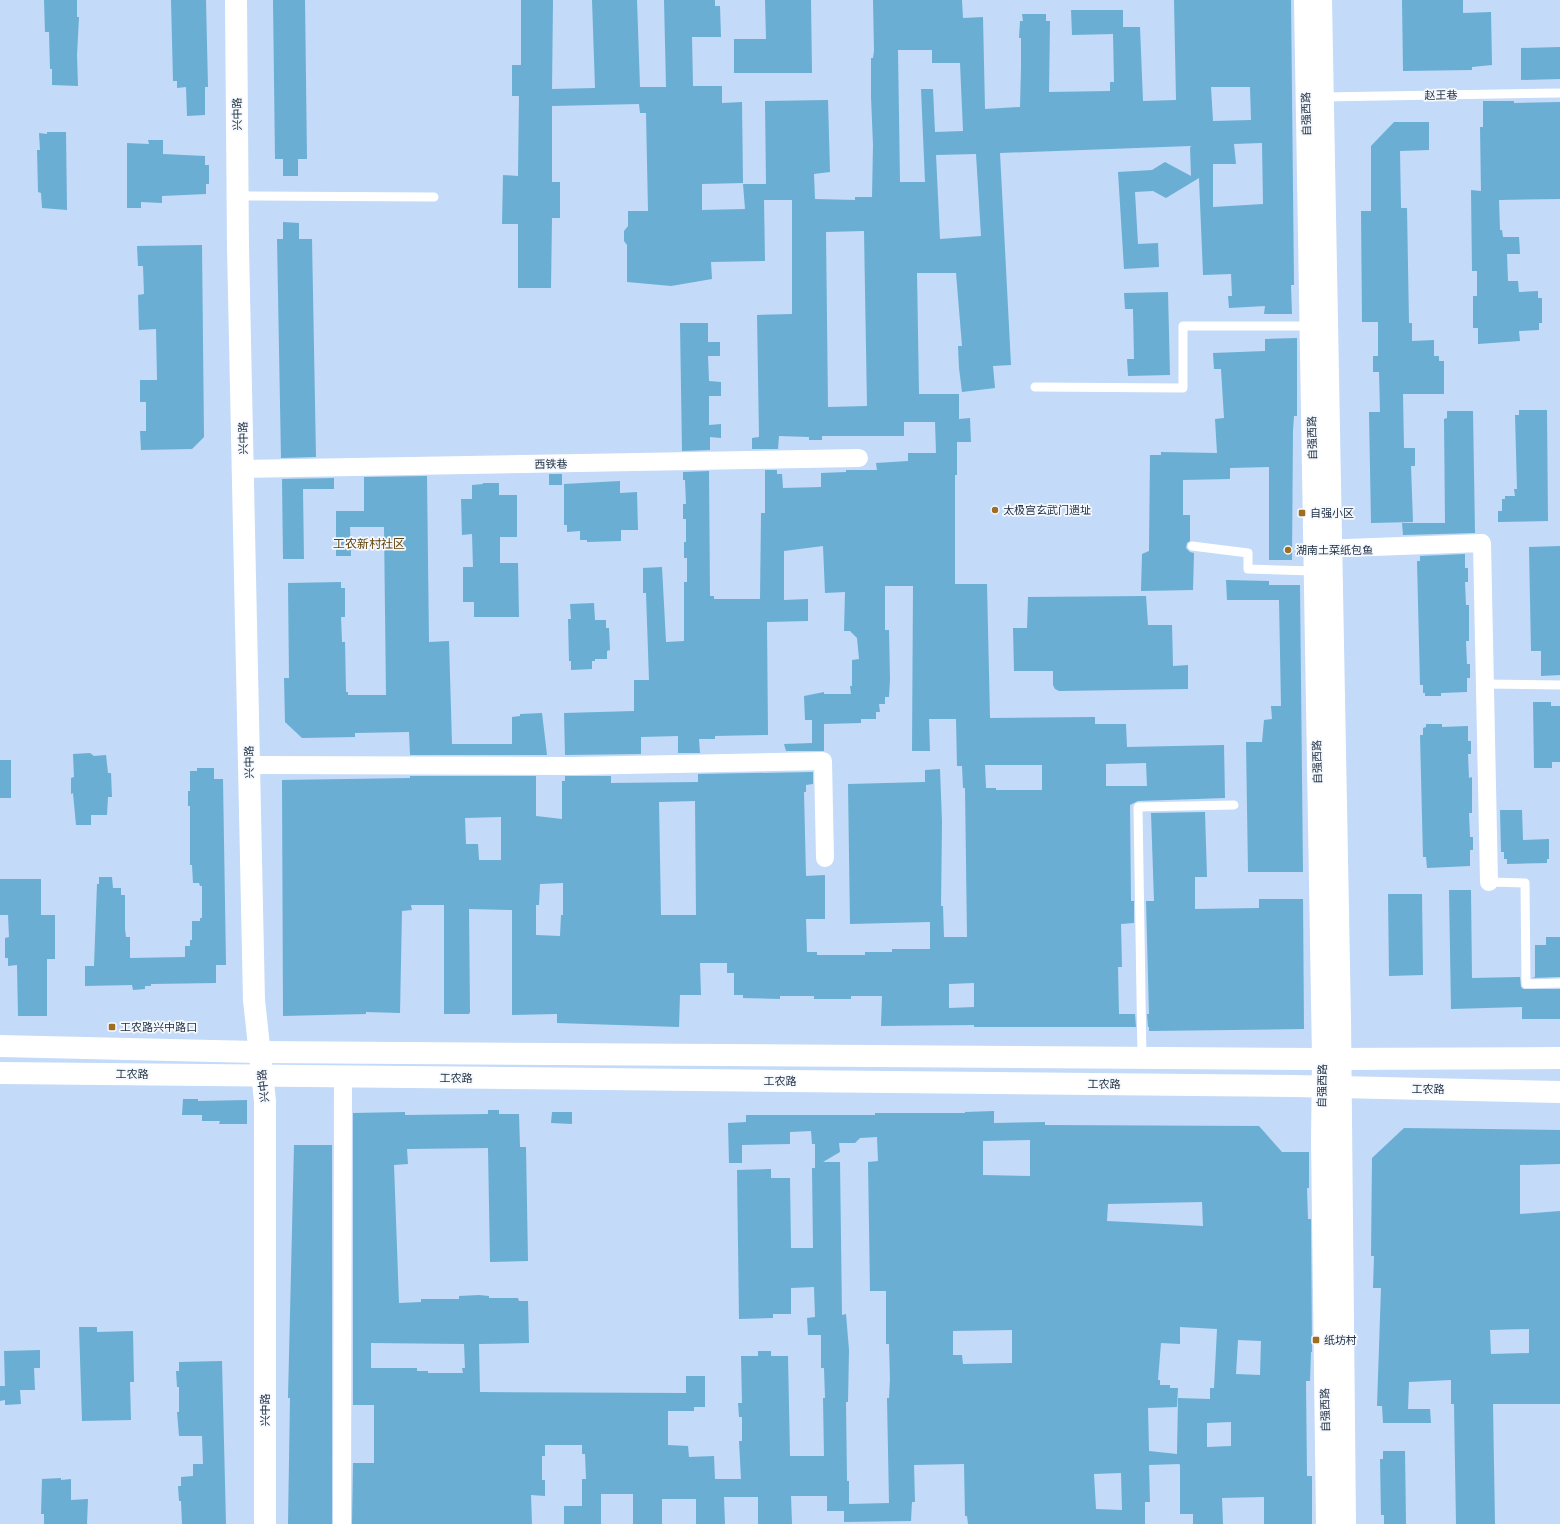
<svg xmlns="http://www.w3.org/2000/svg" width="1560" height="1524" font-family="Montserrat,'Noto Sans SC',sans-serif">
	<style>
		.building { fill: #6aaed3; fill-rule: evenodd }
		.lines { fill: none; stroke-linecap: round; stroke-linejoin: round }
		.lane { stroke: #fff; stroke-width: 9 }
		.street { stroke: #fff; stroke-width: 18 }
		.secondary { stroke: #fff; stroke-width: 22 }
		.poi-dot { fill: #9e6d21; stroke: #f5f9fe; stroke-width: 1.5 }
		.labels { text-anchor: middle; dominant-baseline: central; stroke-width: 3.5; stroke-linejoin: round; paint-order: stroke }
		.street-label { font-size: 11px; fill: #223144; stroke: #f5f9fe }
		.poi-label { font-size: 11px; fill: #223144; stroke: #f5f9fe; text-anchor: start }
		.neighbourhood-label { font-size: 12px; fill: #62410a; stroke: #f5f9fe }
	</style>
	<rect width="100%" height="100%" fill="#c3daf8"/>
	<g class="building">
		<polygon points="44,0 77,0 77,17 79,17 77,55 78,86 52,85 52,69 50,69 49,32 45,32"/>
		<polygon points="171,0 206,0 208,87 205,87 205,115 187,116 186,87 177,88 177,81 173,81"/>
		<polygon points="273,0 305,0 307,159 298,159 298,176 283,176 283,159 275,159"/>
		<path d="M 521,0 L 553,0 L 552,89 L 595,88 L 592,0 L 637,0 L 640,87 L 666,87 L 664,0 L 715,0 L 715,6 L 720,6 L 721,37 L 692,37 L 693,86 L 722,86 L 722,103 L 742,102 L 743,183 L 702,184 L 702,210 L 745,209 L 743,184 L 766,184 L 765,101 L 828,100 L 830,172 L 814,174 L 815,199 L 855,200 L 855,197 L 872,197 L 873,145 L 871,97 L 871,58 L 873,58 L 874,51 L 873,0 L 962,0 L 963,18 L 983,17 L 985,109 L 1020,107 L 1021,68 L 1021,38 L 1019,38 L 1020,21 L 1023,21 L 1022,14 L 1046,14 L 1046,21 L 1050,21 L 1049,92 L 1110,91 L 1110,82 L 1114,82 L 1113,34 L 1072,35 L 1071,10 L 1123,10 L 1123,27 L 1140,27 L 1143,101 L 1176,100 L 1174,0 L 1291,0 L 1294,285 L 1291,285 L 1292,314 L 1264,314 L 1265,306 L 1229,308 L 1228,296 L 1232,296 L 1231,274 L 1203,275 L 1199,178 L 1166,198 L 1153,191 L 1135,192 L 1138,244 L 1158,243 L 1159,267 L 1124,269 L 1118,172 L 1152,170 L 1165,162 L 1191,176 L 1190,147 L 1192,146 L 1190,146 L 1000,153 L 1011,365 L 993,366 L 995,388 L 962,392 L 959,368 L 958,346 L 962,346 L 956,273 L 917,273 L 919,394 L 959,394 L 959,419 L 970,418 L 971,442 L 957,442 L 957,475 L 955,475 L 955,584 L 987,584 L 990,718 L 1095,717 L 1095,724 L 1126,724 L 1127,747 L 1224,745 L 1225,798 L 1138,801 L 1130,805 L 1131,901 L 1134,901 L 1134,923 L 1121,924 L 1122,967 L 1118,967 L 1119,1014 L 1135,1014 L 1136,1027 L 974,1027 L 974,1025 L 881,1026 L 882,996 L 851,996 L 851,999 L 814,999 L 814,996 L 780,996 L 780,999 L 743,998 L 743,995 L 734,995 L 734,973 L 727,973 L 727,963 L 700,963 L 701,995 L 680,995 L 679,1027 L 557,1023 L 557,1014 L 512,1015 L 512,910 L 469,909 L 470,1012 L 469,1014 L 444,1014 L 444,905 L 411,905 L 412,910 L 402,911 L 400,1013 L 366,1012 L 366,1014 L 283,1016 L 282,780 L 410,778 L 410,776 L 536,776 L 536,816 L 562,819 L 562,781 L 565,781 L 565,776 L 611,776 L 611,783 L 698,782 L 698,774 L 813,772 L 813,784 L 806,785 L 806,792 L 804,792 L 806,876 L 825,875 L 825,919 L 806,919 L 807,952 L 817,952 L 817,955 L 865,955 L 865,952 L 892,952 L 892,949 L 930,949 L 930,922 L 850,924 L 848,784 L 925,782 L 925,770 L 940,769 L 942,822 L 941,906 L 943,906 L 944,937 L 967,937 L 965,788 L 963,788 L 962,766 L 957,766 L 956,719 L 929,719 L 930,751 L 912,751 L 913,586 L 885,586 L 885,630 L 889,630 L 890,679 L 889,697 L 885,697 L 885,704 L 879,704 L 880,712 L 876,712 L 876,719 L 861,719 L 861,723 L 824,724 L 824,751 L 786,751 L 784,744 L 812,743 L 812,745 L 812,720 L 805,720 L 804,696 L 824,692 L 824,694 L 851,694 L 850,686 L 852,686 L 852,660 L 859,659 L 857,638 L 850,631 L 844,631 L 845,592 L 825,593 L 823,546 L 784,551 L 784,600 L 808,599 L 808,621 L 767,622 L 768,735 L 715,736 L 715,739 L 699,739 L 700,753 L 678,753 L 678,736 L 641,737 L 641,754 L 565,755 L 564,713 L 634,711 L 634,680 L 649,680 L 646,593 L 643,593 L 643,568 L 662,567 L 666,642 L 684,641 L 684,582 L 687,582 L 687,558 L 684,558 L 684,542 L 686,542 L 686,519 L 683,519 L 683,504 L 686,504 L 685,480 L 683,480 L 683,472 L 709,471 L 710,596 L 714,596 L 714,599 L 760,599 L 761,513 L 765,513 L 765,470 L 777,470 L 777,474 L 782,474 L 783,488 L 821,487 L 821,473 L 846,472 L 846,470 L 877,470 L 876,463 L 908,461 L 908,453 L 936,453 L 935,422 L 904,422 L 904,436 L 822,436 L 822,440 L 809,440 L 809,437 L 779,436 L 778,449 L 752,449 L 752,438 L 759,437 L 757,315 L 792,314 L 792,200 L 764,200 L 765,261 L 711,262 L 712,279 L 671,286 L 627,282 L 627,245 L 624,241 L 624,231 L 628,226 L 628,211 L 648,211 L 646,113 L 640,113 L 639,104 L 552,106 L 552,182 L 560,182 L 560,218 L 552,218 L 551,288 L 518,288 L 518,224 L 502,224 L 503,175 L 518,176 L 519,96 L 512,96 L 512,65 L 521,65 ZM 898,50 L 932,50 L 932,63 L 960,63 L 963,131 L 935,132 L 933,89 L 921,89 L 925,182 L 900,182 ZM 1211,87 L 1250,87 L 1251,120 L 1213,121 ZM 1262,143 L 1263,204 L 1213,207 L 1213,164 L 1236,164 L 1234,144 ZM 976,154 L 981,236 L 940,239 L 936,155 ZM 864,231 L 867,406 L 828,407 L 826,232 ZM 1146,763 L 1147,786 L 1106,786 L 1106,764 ZM 985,765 L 1042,765 L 1042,790 L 996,790 L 996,788 L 986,788 ZM 695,801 L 696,915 L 661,915 L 659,802 ZM 501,817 L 501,860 L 479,860 L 478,844 L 466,844 L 465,818 ZM 563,883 L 563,915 L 561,915 L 560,936 L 536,935 L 536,905 L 539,905 L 540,884 ZM 974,983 L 974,1007 L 949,1008 L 949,984 Z"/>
		<polygon points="765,0 811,0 812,73 734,73 734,39 766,39"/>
		<polygon points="1402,0 1463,0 1463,13 1491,12 1492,65 1472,67 1472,70 1403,71"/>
		<polygon points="1560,47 1560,79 1521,80 1521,48"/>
		<polygon points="1483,101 1514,101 1514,103 1560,102 1560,199 1499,200 1500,230 1502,230 1503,237 1519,237 1520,254 1507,254 1508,281 1518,281 1519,292 1538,291 1538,298 1542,298 1542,323 1539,323 1539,330 1519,331 1520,341 1478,344 1478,328 1473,328 1473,296 1477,296 1477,271 1472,271 1471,190 1481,191 1480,127 1483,127"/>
		<polygon points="1394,122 1429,122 1429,150 1400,151 1401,208 1407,208 1409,323 1412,323 1412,341 1434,340 1434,356 1439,356 1439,361 1444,361 1444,394 1403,394 1404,448 1415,448 1415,466 1411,466 1413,522 1371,523 1369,412 1380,412 1379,372 1373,372 1373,356 1378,356 1378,322 1362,322 1361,211 1371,211 1371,146"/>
		<polygon points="47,132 66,132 67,210 42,208 41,193 38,192 37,150 40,150 39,133 47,134"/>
		<polygon points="148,140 163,140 163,154 205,156 205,165 209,165 209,184 206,184 206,194 162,196 162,203 141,202 141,208 127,208 127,143 149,144"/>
		<polygon points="283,222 299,223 299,239 312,239 316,457 281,458 277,239 283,239"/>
		<polygon points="202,245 204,437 192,449 141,450 140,431 146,431 146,402 140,402 140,380 157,380 156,329 139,330 138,295 144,294 143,266 138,266 137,246"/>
		<polygon points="1168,292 1170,375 1128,376 1127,359 1134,359 1133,309 1125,309 1124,293"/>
		<polygon points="680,323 708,323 708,342 720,342 720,356 708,356 709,381 721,382 721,396 709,396 709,425 721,424 721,438 710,437 710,450 682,451"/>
		<polygon points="1297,338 1297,416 1294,416 1293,430 1292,560 1269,560 1269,467 1230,468 1230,479 1183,480 1183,515 1190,515 1190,541 1187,543 1186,548 1190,552 1194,553 1193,590 1141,591 1142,554 1149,551 1150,455 1161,455 1161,452 1217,453 1215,419 1224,418 1221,369 1214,369 1213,353 1265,351 1265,339"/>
		<polygon points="1519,410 1547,410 1548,521 1498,522 1498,511 1502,511 1502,499 1505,499 1505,496 1515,496 1514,489 1517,489 1515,415 1519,415"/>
		<polygon points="1447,411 1473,411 1475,533 1403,535 1402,523 1445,523 1444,419 1447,418"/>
		<rect x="549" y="474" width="13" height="11"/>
		<polygon points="427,476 429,642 449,641 452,744 512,744 512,717 520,716 520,714 542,713 547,755 410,755 409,732 355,733 355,737 302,738 285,722 284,678 289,678 288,583 341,582 341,588 345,588 345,617 341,617 342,642 345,642 346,692 348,692 348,695 386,695 384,527 350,527 351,556 336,556 336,511 364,511 364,477"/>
		<polygon points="334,478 334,489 303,489 304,559 283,559 282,479"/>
		<polygon points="620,481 620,493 637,492 638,530 621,530 621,541 587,542 587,540 580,540 580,531 567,532 567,525 564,525 564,484"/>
		<polygon points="483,483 499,483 499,495 517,495 517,537 500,537 500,563 518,563 519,617 474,617 474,602 463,602 463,567 473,567 472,534 462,535 461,499 472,499 472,485 483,484"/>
		<polygon points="1560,546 1560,675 1541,676 1541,651 1531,651 1529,547"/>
		<polygon points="1465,554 1465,568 1468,568 1468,582 1465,582 1466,605 1469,605 1469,641 1466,641 1467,664 1470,664 1470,678 1467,678 1467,692 1441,693 1441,696 1425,696 1425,693 1423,693 1423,685 1420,685 1417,561 1420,561 1420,556"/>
		<polygon points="1226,580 1269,581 1269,585 1300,585 1303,872 1248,872 1246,742 1262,742 1264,720 1272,719 1271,706 1281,706 1279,600 1227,600"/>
		<polygon points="1146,596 1148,625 1172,625 1173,666 1188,665 1188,689 1059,691 1055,689 1053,685 1053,671 1014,671 1013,628 1027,628 1028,597"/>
		<polygon points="594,603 595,620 606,620 606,628 609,628 610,650 607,651 607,659 595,659 595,661 592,661 592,669 571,670 571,661 569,661 568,619 571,619 570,604"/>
		<polygon points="1533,702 1551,702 1551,706 1560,706 1560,762 1552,762 1552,768 1534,768"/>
		<polygon points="1426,724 1442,724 1442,727 1468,726 1468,741 1471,741 1471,754 1468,754 1469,778 1472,777 1472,813 1469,813 1470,837 1473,837 1473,850 1470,850 1470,866 1427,868 1426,857 1423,857 1420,735 1423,735 1423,728 1426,727"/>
		<polygon points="90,753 94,756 106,755 108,773 111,773 112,797 108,797 107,815 91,815 91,825 76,825 73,793 71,794 71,778 74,777 73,754"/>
		<rect x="0" y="760" width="11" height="38"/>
		<polygon points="197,768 214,768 214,779 223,779 226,965 216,965 216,983 151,984 151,986 145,986 145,989 133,990 132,985 85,986 85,966 94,966 97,884 99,884 99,877 112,877 113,888 121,888 121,895 125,895 125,929 126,937 130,937 130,958 185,957 185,946 190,946 190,940 192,940 192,921 200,921 200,918 202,918 202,886 200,886 199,883 193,883 192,865 190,865 190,806 188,806 188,791 190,791 190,771 197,771"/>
		<polygon points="1500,810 1522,810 1523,840 1549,839 1549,859 1547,859 1547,863 1507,864 1507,859 1504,859 1504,852 1501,852"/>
		<polygon points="1205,812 1207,877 1195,877 1195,909 1259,908 1259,899 1303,899 1304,1029 1149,1031 1149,1027 1148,1027 1147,1014 1149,1014 1146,901 1154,901 1151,813"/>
		<polygon points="0,879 41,879 41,915 55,915 55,959 47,959 47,1016 18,1016 17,965 8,966 8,958 5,958 5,938 9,937 8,915 0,915"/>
		<polygon points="1449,890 1471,890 1472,978 1520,977 1521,987 1523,989 1560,989 1560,1019 1522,1019 1522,1007 1451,1009"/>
		<polygon points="1388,894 1422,894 1423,975 1389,976"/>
		<polygon points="1546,937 1560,937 1560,977 1532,978 1535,977 1535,945 1546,945"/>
		<polygon points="183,1099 198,1099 198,1101 247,1100 247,1124 219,1124 220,1121 202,1121 202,1115 182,1115"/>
		<path d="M 488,1110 L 499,1110 L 499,1114 L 519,1114 L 520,1147 L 526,1147 L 528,1261 L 490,1262 L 488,1148 L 407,1149 L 408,1164 L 394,1165 L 399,1303 L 421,1302 L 421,1299 L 459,1299 L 459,1296 L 479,1295 L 489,1296 L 489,1298 L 518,1298 L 519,1301 L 528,1301 L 529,1343 L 479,1344 L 480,1392 L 686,1393 L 686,1376 L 705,1376 L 705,1407 L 694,1407 L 694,1411 L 668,1411 L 668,1445 L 688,1446 L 689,1457 L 714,1456 L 715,1479 L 741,1479 L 739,1441 L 742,1441 L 742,1417 L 739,1417 L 738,1403 L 742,1403 L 741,1356 L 758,1356 L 758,1351 L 771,1351 L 771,1356 L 788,1356 L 790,1456 L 824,1456 L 823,1398 L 825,1398 L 824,1368 L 821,1368 L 821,1335 L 808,1335 L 807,1318 L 815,1317 L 814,1287 L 791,1288 L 791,1314 L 773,1314 L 773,1318 L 739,1319 L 737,1170 L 771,1169 L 771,1178 L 790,1178 L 791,1248 L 813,1248 L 812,1168 L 815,1168 L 815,1144 L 812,1144 L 811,1131 L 790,1132 L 790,1144 L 742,1145 L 742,1163 L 729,1163 L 728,1123 L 746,1122 L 746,1115 L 875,1115 L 875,1113 L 965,1113 L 965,1112 L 994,1111 L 994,1123 L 1045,1122 L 1045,1125 L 1259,1126 L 1282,1152 L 1309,1152 L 1309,1188 L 1307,1188 L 1308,1219 L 1311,1219 L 1312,1352 L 1311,1352 L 1310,1381 L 1306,1381 L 1307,1476 L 1312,1476 L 1312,1524 L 1264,1524 L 1264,1497 L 1222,1498 L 1223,1524 L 1193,1524 L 1193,1514 L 1180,1514 L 1180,1465 L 1179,1464 L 1149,1465 L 1150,1502 L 1145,1502 L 1145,1524 L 968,1524 L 967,1516 L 965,1516 L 964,1464 L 914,1465 L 915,1502 L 912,1502 L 911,1521 L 844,1522 L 844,1511 L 827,1511 L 827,1496 L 791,1496 L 792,1524 L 758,1524 L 758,1497 L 724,1497 L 725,1524 L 696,1524 L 696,1499 L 662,1499 L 662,1524 L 633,1524 L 633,1494 L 601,1494 L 601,1524 L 564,1524 L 564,1506 L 582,1506 L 582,1479 L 586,1479 L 585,1454 L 582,1454 L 582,1445 L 545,1445 L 545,1456 L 542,1456 L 542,1480 L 545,1480 L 545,1496 L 531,1495 L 532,1524 L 352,1524 L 353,1463 L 374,1463 L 374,1405 L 353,1405 L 353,1113 L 405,1112 L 405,1115 L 488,1114 ZM 877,1137 L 878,1161 L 868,1162 L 870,1291 L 886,1291 L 886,1344 L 889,1344 L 890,1379 L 889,1398 L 887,1398 L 889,1503 L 849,1504 L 849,1481 L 847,1481 L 846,1402 L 848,1402 L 849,1350 L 846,1314 L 842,1315 L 840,1162 L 823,1162 L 840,1152 L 839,1143 L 855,1143 L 860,1138 ZM 1030,1140 L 1030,1176 L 983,1175 L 983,1141 ZM 1202,1202 L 1203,1226 L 1107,1221 L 1108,1204 ZM 1180,1327 L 1217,1329 L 1214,1388 L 1210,1388 L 1210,1399 L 1178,1398 L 1177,1454 L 1149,1451 L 1148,1408 L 1177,1407 L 1178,1388 L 1170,1388 L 1170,1385 L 1160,1385 L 1160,1380 L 1158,1380 L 1161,1343 L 1180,1344 ZM 1012,1330 L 1012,1363 L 963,1364 L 962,1355 L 953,1355 L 953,1331 ZM 1238,1340 L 1261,1341 L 1260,1375 L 1236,1374 ZM 371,1343 L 464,1344 L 465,1368 L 462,1368 L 463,1373 L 428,1373 L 428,1371 L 417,1371 L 417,1368 L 371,1368 ZM 1231,1422 L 1231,1446 L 1207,1447 L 1207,1423 ZM 1121,1473 L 1122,1510 L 1096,1509 L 1094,1474 Z"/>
		<polygon points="552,1112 572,1112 572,1124 551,1123"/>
		<path d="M 1404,1128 L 1560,1130 L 1560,1164 L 1520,1165 L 1520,1214 L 1560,1211 L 1560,1404 L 1493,1404 L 1495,1524 L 1456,1524 L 1454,1404 L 1451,1404 L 1451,1380 L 1409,1382 L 1408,1409 L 1430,1409 L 1431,1423 L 1383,1423 L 1382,1406 L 1377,1406 L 1381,1288 L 1373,1288 L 1374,1256 L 1371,1256 L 1372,1158 ZM 1529,1329 L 1529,1353 L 1491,1354 L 1490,1330 Z"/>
		<polygon points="294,1145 332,1145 332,1524 288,1524 290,1398 288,1398"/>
		<polygon points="79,1327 97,1327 97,1332 133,1331 134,1382 130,1382 131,1420 82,1421"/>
		<polygon points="40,1350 40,1368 34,1368 35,1390 20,1390 21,1404 5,1405 5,1400 0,1401 0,1386 5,1386 4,1351"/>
		<polygon points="222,1361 226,1524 182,1524 181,1501 179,1501 178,1486 181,1486 181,1477 193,1476 193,1464 203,1464 202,1436 179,1436 177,1412 179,1412 179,1387 177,1387 176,1371 179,1371 179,1362"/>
		<polygon points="1383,1451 1405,1451 1406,1524 1384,1524 1384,1515 1381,1515 1380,1459 1383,1459"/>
		<polygon points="61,1478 61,1480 71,1479 71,1500 88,1499 87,1524 44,1524 44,1514 41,1514 42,1479"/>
	</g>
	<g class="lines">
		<g class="lane">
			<polyline points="1323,97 1560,93"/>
			<polyline points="238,196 434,197"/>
			<polyline points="1035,387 1183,388 1183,326 1310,326"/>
			<polyline points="1192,546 1248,553 1248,569 1314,571"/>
			<polyline points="1485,684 1560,685"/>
			<polyline points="1489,882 1525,883 1526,984 1560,983"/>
			<polyline points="1142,1058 1138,807 1234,805"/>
		</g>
		<g class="street">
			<polyline points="243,469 859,458"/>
			<polyline points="1319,549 1482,543 1489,882"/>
			<polyline points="249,765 574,766 823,761 825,858"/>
			<polyline points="342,1524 343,1077"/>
		</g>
		<g class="secondary">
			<polyline points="236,0 238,247 254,1000 265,1101 265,1524"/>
			<polyline points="1305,0 1323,1059 1322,1141 1327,1524"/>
			<polyline points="1321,0 1340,1019 1345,1524"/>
			<polyline points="0,1046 260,1052 1323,1059 1560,1058"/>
			<polyline points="0,1073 1294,1086 1560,1092"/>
		</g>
	</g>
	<g class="poi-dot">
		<circle cx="995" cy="510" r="4"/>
		<rect x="1298" y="509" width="8" height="8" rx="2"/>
		<circle cx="1288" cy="550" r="4"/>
		<rect x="108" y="1023" width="8" height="8" rx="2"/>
		<rect x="1312" y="1336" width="8" height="8" rx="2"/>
	</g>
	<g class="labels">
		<g class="street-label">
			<text transform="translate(1441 95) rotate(-1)">赵王巷</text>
			<text transform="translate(237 114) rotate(-91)">兴中路</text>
			<text transform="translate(1306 114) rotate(-91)">自强西路</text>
			<text transform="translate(243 438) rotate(-91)">兴中路</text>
			<text transform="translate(1312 438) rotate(-91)">自强西路</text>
			<text transform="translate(551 464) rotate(-1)">西铁巷</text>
			<text transform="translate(249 762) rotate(-91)">兴中路</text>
			<text transform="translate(1317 762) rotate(-91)">自强西路</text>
			<text transform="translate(132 1074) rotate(1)">工农路</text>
			<text transform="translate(456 1078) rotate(1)">工农路</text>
			<text x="780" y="1081">工农路</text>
			<text transform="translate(1104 1084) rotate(1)">工农路</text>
			<text transform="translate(263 1086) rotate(-96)">兴中路</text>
			<text transform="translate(1322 1086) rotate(-89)">自强西路</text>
			<text transform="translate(1428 1089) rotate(1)">工农路</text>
			<text transform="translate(265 1410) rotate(-90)">兴中路</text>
			<text transform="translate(1325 1410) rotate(-91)">自强西路</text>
		</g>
		<g class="poi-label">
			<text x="1003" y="510">太极宫玄武门遗址</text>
			<text x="1310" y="513">自强小区</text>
			<text x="1296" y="550">湖南土菜纸包鱼</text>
			<text x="120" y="1027">工农路兴中路口</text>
			<text x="1324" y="1340">纸坊村</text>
		</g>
		<g class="neighbourhood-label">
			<text x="369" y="543">工农新村社区</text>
		</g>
	</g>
</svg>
